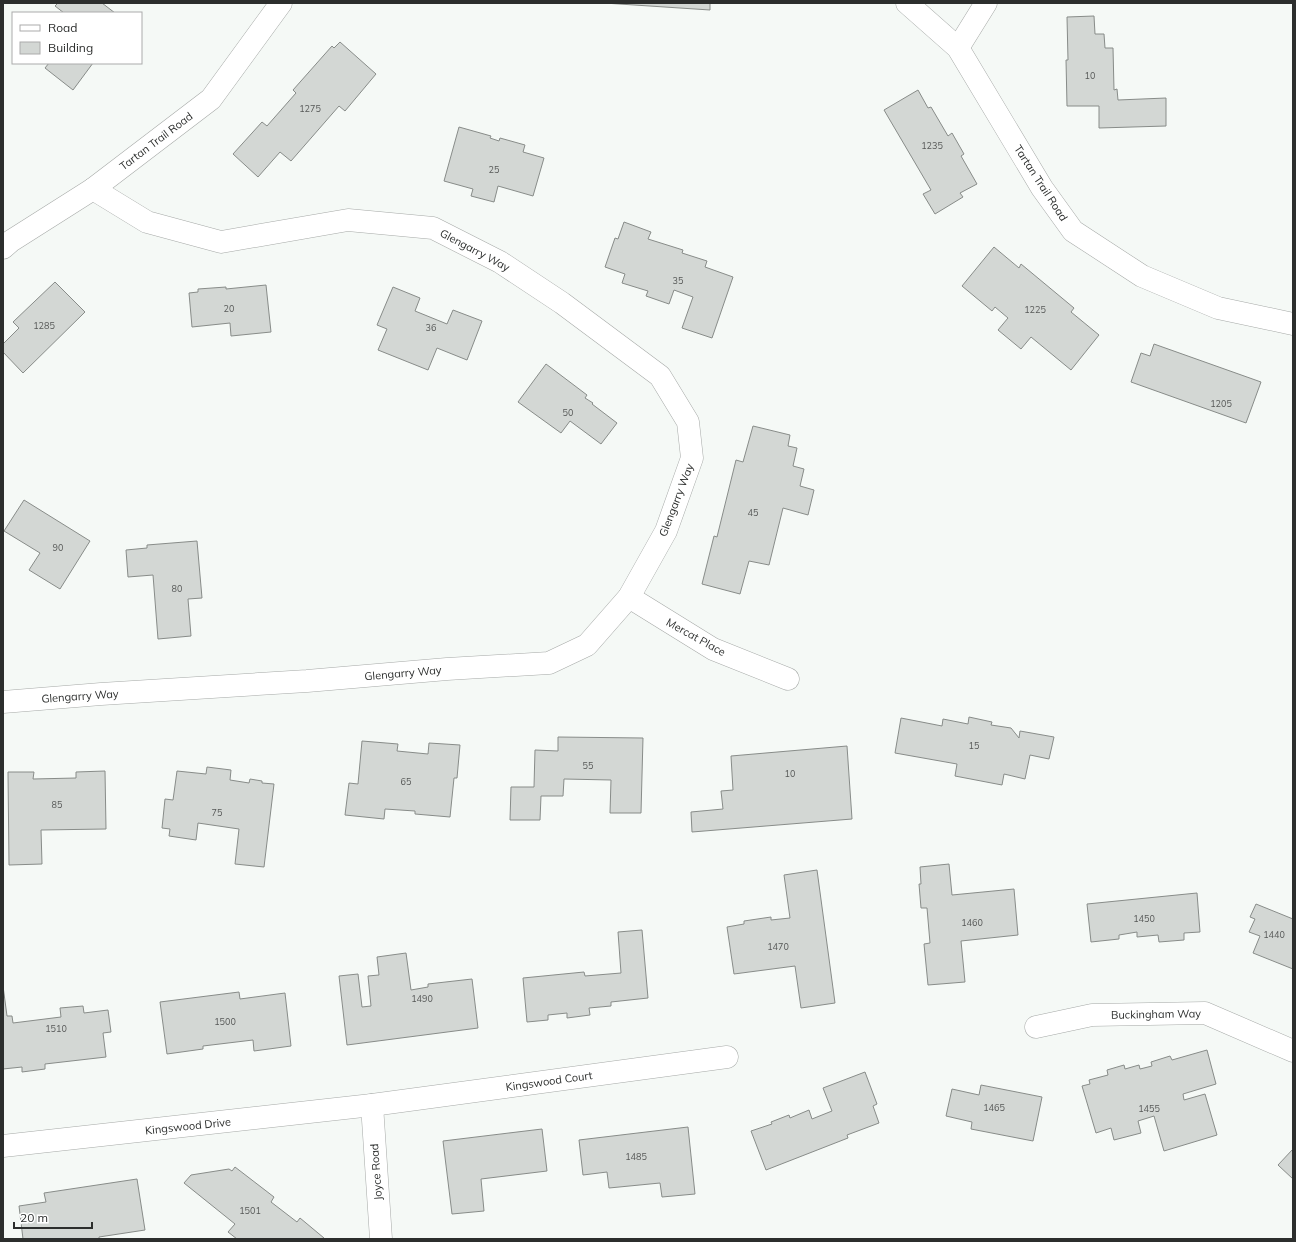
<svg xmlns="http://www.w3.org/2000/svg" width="1296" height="1242" font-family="Mulish,sans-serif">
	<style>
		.building { fill: #d3d7d4; stroke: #888c89 }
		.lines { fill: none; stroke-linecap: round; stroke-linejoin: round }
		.street-casing { stroke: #a6a9a7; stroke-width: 23 }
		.street { stroke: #fff; stroke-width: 22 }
		.labels { text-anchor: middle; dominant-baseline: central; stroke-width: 3.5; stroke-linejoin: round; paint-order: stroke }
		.number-label { font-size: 9px; fill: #565857 }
		.street-label { font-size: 11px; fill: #2c2e2d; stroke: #fff }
	</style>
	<rect width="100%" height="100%" fill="#f5f9f6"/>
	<g class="building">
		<polygon points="58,3 102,3 115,13 64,13 55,6"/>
		<polygon points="604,3 710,3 710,10"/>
		<polygon points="1094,16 1095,34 1104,34 1105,48 1113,48 1114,90 1117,89 1118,100 1166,98 1166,126 1099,128 1099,106 1067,106 1066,60 1068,60 1067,17"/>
		<polygon points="340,42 376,74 345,111 339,106 291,161 280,152 258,177 233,154 262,122 267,126 296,93 293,90 332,46 334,48"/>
		<polygon points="49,63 93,63 73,90 45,68"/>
		<polygon points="918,90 928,108 931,107 948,136 952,133 964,154 961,156 977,184 960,193 963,197 935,214 923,194 931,190 884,110"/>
		<polygon points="459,127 491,136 490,138 499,141 500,138 525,145 523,152 544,158 533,196 498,186 494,202 471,196 473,189 444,181"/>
		<polygon points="624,222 651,232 648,239 683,250 682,253 707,261 705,267 733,277 712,338 682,328 693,297 674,290 669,304 646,296 648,291 622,283 625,274 605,267 615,238 618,239"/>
		<polygon points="994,247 1019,268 1021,264 1074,308 1071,312 1099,335 1071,370 1031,337 1021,349 998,330 1008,318 995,307 992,311 962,286"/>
		<polygon points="55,282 85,312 23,373 3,352 3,344 19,328 13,322"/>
		<polygon points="266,285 271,332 231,336 230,323 192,327 189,293 198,292 198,289 226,287 226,289"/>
		<polygon points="393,287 420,298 415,311 447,324 453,310 482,321 467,360 437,348 428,370 378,350 387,329 377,325"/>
		<polygon points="1154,344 1261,382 1246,423 1131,382 1141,353 1150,356"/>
		<polygon points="546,364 587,395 585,398 593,403 592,404 617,423 601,444 570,421 561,433 518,402"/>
		<polygon points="753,426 790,435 788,446 797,448 793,466 804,469 800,486 814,490 808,515 783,508 769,565 749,561 740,594 702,584 714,536 717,537 736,460 743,462"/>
		<polygon points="24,500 90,541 60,589 29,570 40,553 4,531"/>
		<polygon points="197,541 202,598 188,599 191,636 158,639 153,575 128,577 126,550 147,548 147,545"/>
		<polygon points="969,717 992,722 991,725 1011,728 1019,738 1020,731 1054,737 1049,759 1030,755 1025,779 1004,774 1002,785 955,776 957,764 895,753 901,718 942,726 943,719 968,724"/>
		<polygon points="558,737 643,738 641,813 610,813 611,780 564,779 563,796 541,796 540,820 510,820 511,787 534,787 535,750 558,751"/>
		<polygon points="362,741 398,744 397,751 428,754 429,743 460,745 457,778 454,778 450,817 415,814 415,811 385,809 384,819 345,815 349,783 358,784"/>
		<polygon points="847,746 852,819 692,832 691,812 723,809 721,791 733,790 731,756"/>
		<polygon points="207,767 231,770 230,780 249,783 250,779 262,781 262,783 274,784 264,867 235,864 239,829 198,823 196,840 169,836 170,829 162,828 165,799 173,800 177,771 206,774"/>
		<polygon points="105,771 106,829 41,830 42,864 9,865 8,772 34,772 33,779 76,778 76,772"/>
		<polygon points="949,864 952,895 1014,889 1018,935 961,941 965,982 928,985 924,944 930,943 927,908 921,908 919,884 921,884 920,867"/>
		<polygon points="817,870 835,1003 801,1008 795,966 734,974 727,927 744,924 744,921 771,917 771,920 790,918 784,875"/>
		<polygon points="1197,893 1200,932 1184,933 1184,940 1159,942 1158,935 1137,937 1137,932 1119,935 1119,939 1091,942 1087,904"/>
		<polygon points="1256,904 1293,919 1293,969 1253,953 1260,936 1249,932 1255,919 1250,917"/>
		<polygon points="642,930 648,998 611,1002 611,1006 589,1008 590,1015 567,1018 567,1013 548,1015 548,1020 527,1022 523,978 584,972 585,976 621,973 618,932"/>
		<polygon points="406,953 411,990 428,987 428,984 472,979 478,1028 347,1045 339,976 358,974 362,1007 371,1006 368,976 379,975 377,957"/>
		<polygon points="3,986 7,1016 12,1016 13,1023 61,1017 60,1008 83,1006 84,1013 108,1010 111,1032 103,1033 106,1057 45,1064 45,1069 22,1072 22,1067 3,1069"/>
		<polygon points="239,992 240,999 285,993 291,1046 254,1051 253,1040 203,1046 203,1049 167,1054 160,1002"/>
		<polygon points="1207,1050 1216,1084 1183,1094 1184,1100 1205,1094 1217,1135 1164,1151 1154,1116 1138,1121 1141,1133 1114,1140 1111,1128 1096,1133 1082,1086 1090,1084 1089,1080 1108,1075 1107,1070 1124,1065 1125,1069 1139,1065 1140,1069 1152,1066 1151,1062 1170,1056 1172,1060"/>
		<polygon points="865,1072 877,1104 873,1106 879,1123 847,1135 848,1138 766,1170 751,1131 772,1124 771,1122 789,1115 790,1118 809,1110 812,1119 832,1111 823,1088"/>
		<polygon points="981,1085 1042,1097 1033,1141 971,1129 972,1122 946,1116 952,1089 979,1095"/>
		<polygon points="688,1127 695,1194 662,1197 660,1183 609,1188 607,1172 583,1175 579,1140"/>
		<polygon points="542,1129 547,1171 481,1179 484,1211 452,1214 443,1141"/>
		<polygon points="1293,1149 1293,1179 1278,1165"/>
		<polygon points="235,1167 274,1197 271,1202 297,1222 300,1218 324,1238 324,1239 237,1239 228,1232 235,1224 184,1183 191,1175 229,1169 232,1171"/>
		<polygon points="137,1179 145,1230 99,1237 99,1239 23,1239 19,1206 46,1202 44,1193"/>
	</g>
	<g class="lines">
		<g class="street-casing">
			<g id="street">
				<polyline points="907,3 958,48 1042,188 1073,231 1142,276 1218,308 1293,324"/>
				<polyline points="958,48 986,3"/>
				<polyline points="3,248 11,241 93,189 211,99 281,3"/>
				<polyline points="629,597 713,649 788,679"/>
				<polyline points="3,702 101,694 307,681 447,669 549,663 587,645 629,597 666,531 692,458 688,422 660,376 562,303 500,262 433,228 348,220 221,242 147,222 93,189"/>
				<polyline points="1036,1027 1092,1015 1205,1013 1293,1051"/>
				<polyline points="372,1105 381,1239"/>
				<polyline points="3,1146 372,1105 727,1057"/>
			</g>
		</g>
		<use href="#street" class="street"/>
	</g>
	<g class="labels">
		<g class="number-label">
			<text x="1090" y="75">10</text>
			<text x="310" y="108">1275</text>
			<text x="932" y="145">1235</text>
			<text x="494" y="169">25</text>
			<text x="678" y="280">35</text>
			<text x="229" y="308">20</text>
			<text x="1035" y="309">1225</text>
			<text x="44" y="325">1285</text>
			<text x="431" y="327">36</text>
			<text x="1221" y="403">1205</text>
			<text x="568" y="412">50</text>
			<text x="753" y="512">45</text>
			<text x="58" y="547">90</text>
			<text x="177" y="588">80</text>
			<text x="974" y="745">15</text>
			<text x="588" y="765">55</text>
			<text x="790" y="773">10</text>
			<text x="406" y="781">65</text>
			<text x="57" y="804">85</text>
			<text x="217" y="812">75</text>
			<text x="1144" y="918">1450</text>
			<text x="972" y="922">1460</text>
			<text x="1274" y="934">1440</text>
			<text x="778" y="946">1470</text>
			<text x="422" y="998">1490</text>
			<text x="225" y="1021">1500</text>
			<text x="56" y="1028">1510</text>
			<text x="994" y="1107">1465</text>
			<text x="1149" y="1108">1455</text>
			<text x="636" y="1156">1485</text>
			<text x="250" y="1210">1501</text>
		</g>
		<g class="street-label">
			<text transform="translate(156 141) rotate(-37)">Tartan Trail Road</text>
			<text transform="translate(1041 183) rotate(57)">Tartan Trail Road</text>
			<text transform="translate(475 250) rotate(28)">Glengarry Way</text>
			<text transform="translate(676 500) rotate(-69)">Glengarry Way</text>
			<text transform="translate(696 637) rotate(29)">Mercat Place</text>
			<text transform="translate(403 673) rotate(-5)">Glengarry Way</text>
			<text transform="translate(80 696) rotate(-4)">Glengarry Way</text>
			<text transform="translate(1156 1014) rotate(-1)">Buckingham Way</text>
			<text transform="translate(549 1081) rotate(-8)">Kingswood Court</text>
			<text transform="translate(188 1126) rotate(-6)">Kingswood Drive</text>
			<text transform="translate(376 1172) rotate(-94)">Joyce Road</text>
		</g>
	</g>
	<rect width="1296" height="1242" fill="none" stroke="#2c2e2d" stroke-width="8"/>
	<rect x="12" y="12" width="130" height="52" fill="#ffffff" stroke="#ababab"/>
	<rect x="20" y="25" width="20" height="6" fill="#ffffff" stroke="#ababab"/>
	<text x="48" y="32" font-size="12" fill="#2c2e2d">Road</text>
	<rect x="20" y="42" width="20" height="12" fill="#d3d7d4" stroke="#ababab"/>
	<text x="48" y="52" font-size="12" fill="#2c2e2d">Building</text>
	<path d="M14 1222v6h78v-6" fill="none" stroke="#2c2e2d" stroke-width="2"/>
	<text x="20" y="1222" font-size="12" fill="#2c2e2d" stroke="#ffffff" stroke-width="3" paint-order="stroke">20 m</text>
</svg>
